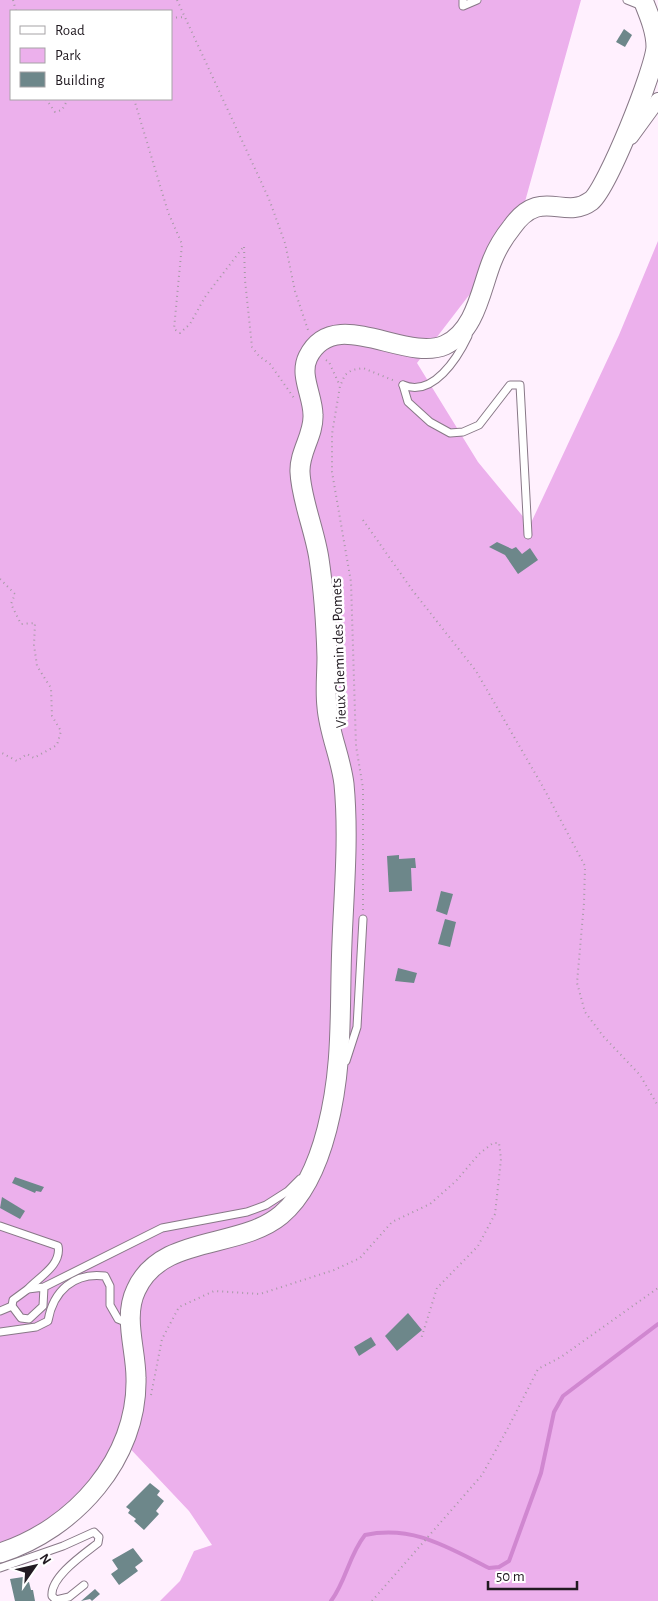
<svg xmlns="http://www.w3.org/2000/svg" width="658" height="1601" font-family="'Alegreya Sans',sans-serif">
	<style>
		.green { fill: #ecb0ec; fill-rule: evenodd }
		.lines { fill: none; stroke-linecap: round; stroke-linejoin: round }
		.stream { stroke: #d087d0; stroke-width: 4 }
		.building { fill: #6d878a }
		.lane-casing { stroke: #887887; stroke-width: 9 }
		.street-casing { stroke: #887887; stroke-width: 16 }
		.secondary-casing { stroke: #887887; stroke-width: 21 }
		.path { stroke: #a69aa5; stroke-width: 2; stroke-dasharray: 1 4; stroke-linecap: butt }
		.lane { stroke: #fff; stroke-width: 7 }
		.street { stroke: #fff; stroke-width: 14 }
		.secondary { stroke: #fff; stroke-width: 19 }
		.labels { text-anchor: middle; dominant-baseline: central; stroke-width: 5; stroke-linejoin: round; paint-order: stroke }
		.street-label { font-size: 15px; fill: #211a21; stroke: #fff }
	</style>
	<rect width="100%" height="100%" fill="#fff0fe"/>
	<path class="green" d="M 0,0 L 581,0 L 516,234 L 417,363 L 478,462 L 530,525 L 619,335 L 658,241 L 658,1601 L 160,1601 L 180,1581 L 194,1551 L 212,1545 L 189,1511 L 122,1440 L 108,1468 L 41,1529 L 0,1549 ZM 11,11 L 171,11 L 171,99 L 11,99 Z"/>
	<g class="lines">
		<path class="stream" d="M 331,1601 C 346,1581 349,1555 365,1535 C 413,1525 447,1547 489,1568 L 499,1567 L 509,1561 L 541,1473 L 554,1412 L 563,1396 L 658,1324"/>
	</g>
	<g class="building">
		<polygon points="624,29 632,35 625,47 616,42"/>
		<polygon points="497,542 512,549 516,547 522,554 530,548 538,560 518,574 505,555 489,547"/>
		<polygon points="399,855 399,859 415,858 416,868 411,868 412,891 389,892 387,856"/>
		<polygon points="441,891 453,894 447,915 436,911"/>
		<polygon points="445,919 456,922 450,947 438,944"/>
		<polygon points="398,968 417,973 414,983 395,981"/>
		<polygon points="15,1177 44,1187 41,1192 36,1191 35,1193 12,1183"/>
		<polygon points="2,1197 25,1211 20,1219 0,1208"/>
		<polygon points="408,1313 422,1330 397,1351 385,1336"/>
		<polygon points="371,1337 376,1345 359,1356 354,1347"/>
		<polygon points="150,1483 160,1491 157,1495 164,1501 156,1511 159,1514 144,1530 134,1521 136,1519 128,1513 130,1510 126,1507"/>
		<polygon points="133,1548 143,1561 135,1567 138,1571 119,1585 111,1574 118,1569 112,1560"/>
		<polygon points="23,1577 24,1583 29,1582 31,1590 33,1590 35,1601 15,1601 10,1579"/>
		<polygon points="95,1589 100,1594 92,1601 90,1599 81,1601"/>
	</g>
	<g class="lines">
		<g class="lane-casing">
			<g id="lane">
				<polyline points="463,0 463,6 477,0"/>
				<polyline points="627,0 642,6"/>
				<polyline points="403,385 408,402 430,422 450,433 463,432 479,425 510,385 520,385 528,535"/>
				<path d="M 403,385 C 433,398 458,357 468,336"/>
				<polyline points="346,1061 357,1027 363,919"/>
				<path d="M 0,1226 L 58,1246 C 62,1265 39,1277 28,1289"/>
				<polyline points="44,1287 43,1306 29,1319 21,1318 12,1306 13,1300 28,1289 44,1287 162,1228 247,1212 266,1205 288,1191 300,1179"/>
				<polyline points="0,1311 12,1306"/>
				<path d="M 0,1332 L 36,1327 L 48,1321 C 53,1291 74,1272 105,1276 L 110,1286 L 110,1305 L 118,1319 L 128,1323"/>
				<path d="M 0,1568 L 63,1546 L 94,1532 L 99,1537 L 98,1543 C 84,1554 50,1577 52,1596 L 56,1600 L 69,1597 L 84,1585"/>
			</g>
		</g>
		<g class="street-casing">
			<polyline id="street" points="631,137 658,100"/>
		</g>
		<g class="secondary-casing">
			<path id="secondary" d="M 0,1553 C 75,1529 138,1458 136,1378 C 136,1349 123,1317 136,1290 C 161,1234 239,1250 281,1215 C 306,1194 319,1160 327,1129 C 344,1063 339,1008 342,942 C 344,890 349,837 344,784 C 341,758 329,733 327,707 C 325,690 327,674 327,657 C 326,624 324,592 319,559 C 315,531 301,499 300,472 C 299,452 314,435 313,415 C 313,396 299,375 308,357 C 334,304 405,363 445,345 C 476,331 481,288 492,261 C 497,248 504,237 512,227 C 541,186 564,221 591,201 C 607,189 655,69 656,47 C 656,31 649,15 643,0"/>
		</g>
		<g class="path">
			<polyline points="13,0 16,11"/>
			<polyline points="177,0 269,199 285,243 295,291 309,333"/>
			<polyline points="171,18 184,17"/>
			<polyline points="46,99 55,112 62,110 68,99"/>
			<polyline points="134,99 168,212 182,244 174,329 180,333 190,324 205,297 244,246 245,280 252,347 259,356 270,364 294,398"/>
			<polyline points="326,360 329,362 340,386"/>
			<polyline points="363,520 413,591 476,671 543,787 585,866 584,903 577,983 585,1012 603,1036 640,1075 658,1106"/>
			<polyline points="0,579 15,594 11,604 21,624 35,623 34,645 37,666 51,688 52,716 61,731 57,745 34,758 27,754 17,761 0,752"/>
			<polyline points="363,910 363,788 356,746 351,582 332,472 332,434 340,386 345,375 352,370 363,368 395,381"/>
			<polyline points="151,1395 162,1339 179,1307 214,1291 260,1294 334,1270 360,1258 392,1222 430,1204 456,1181 479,1154 493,1143 499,1143 501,1159 495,1214 478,1246 437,1288 421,1339"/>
			<polyline points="372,1601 482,1475 508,1428 538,1369 561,1357 658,1288"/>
		</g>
		<use href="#lane" class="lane"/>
		<use href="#street" class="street"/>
		<use href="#secondary" class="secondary"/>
	</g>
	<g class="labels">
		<g class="street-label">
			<text transform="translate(339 653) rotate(-92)">Vieux Chemin des Pomets</text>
		</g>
	</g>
	<rect x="10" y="10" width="162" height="90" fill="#ffffff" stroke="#a6a3a6"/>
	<rect x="20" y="26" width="25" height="8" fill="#ffffff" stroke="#a6a3a6"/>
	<text x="55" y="35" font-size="15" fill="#211a21">Road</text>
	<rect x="20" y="48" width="25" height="15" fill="#ecb0ec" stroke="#a6a3a6"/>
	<text x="55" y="60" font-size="15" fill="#211a21">Park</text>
	<rect x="20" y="72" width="25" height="15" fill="#6d878a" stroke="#a6a3a6"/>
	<text x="55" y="85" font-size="15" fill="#211a21">Building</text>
	<g transform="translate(35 1566) rotate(56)" stroke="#ffffff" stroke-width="4" paint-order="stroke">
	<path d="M0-4L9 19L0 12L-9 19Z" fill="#211a21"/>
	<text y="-8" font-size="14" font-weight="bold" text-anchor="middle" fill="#211a21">N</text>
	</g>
	<path d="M488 1581v8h89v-8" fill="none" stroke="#211a21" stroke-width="2.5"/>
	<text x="496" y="1581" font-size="15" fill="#211a21" stroke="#ffffff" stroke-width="4" paint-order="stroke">50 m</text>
</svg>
